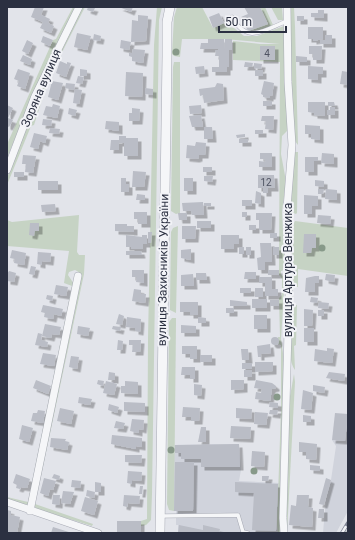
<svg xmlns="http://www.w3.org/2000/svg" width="355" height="540" font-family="Roboto,sans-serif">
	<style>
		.built { fill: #d0d3dc }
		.green { fill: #c6d3c4 }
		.building { fill: #babdc6; filter: url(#shadow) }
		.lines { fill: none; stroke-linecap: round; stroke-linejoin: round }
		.service-casing { stroke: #a7aab4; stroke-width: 4.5 }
		.minor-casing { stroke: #a7aab4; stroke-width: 8 }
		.tertiary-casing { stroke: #a7aab4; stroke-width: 10 }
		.path { stroke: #bcbfc5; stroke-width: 1.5; stroke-dasharray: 3 3; stroke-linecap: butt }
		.service { stroke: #f5f6f8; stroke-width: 3.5 }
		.minor { stroke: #f5f6f8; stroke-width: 7 }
		.tertiary { stroke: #f5f6f8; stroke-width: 9 }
		.rail-casing { stroke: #7d8292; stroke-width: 4 }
		.rail { stroke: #f2f3f7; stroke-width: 2.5; stroke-dasharray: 8; stroke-linecap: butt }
		.tree { fill: #879989 }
		.labels { text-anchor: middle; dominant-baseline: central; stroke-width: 4; stroke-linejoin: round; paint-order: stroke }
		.number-label { font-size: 10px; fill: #4f5362 }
		.street-label { font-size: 12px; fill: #2b3041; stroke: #f2f3f7 }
	</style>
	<defs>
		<filter id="shadow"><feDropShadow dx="3.5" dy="3.5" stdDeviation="0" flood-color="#0004"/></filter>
	</defs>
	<rect width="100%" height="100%" fill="#e2e4ea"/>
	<g class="built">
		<polygon points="348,420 348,511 336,533 323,533 326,498 331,480 336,446 332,440 345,441"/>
		<polygon points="239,444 241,470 239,481 279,483 278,533 178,533 178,525 176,525 176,511 173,511 174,445"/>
	</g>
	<g class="green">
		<polygon points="73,7 75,7 35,89 7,158 8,142 53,40 56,39"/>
		<polygon points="81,7 85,7 49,78 34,125 31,126 7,185 7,178 41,92"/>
		<polygon points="157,7 162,7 159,20 152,494 151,520 146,525 141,526 141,521 147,519 148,338 154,45"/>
		<polygon points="177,7 202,7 213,28 224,23 228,27 234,28 244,36 257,36 284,26 288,126 287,131 282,136 281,154 286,181 282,212 285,266 284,270 281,271 281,275 285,277 281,339 284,360 280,478 281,533 278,533 277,524 281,409 281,345 278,344 278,337 280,337 279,298 282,295 282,278 279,275 280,62 233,60 233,41 260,44 280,44 224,39 182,39 180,57 174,56 172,54 174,17"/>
		<polygon points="260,7 265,7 273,25 260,30 248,31 268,24"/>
		<polygon points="271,7 282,7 283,20 278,20"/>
		<polygon points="289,7 294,7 295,26 298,145 295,141 291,82"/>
		<polygon points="174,62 180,62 180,213 176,214 171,211 173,67"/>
		<polygon points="295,152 298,152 297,213 296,214 291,212 290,209"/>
		<path d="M 79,215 L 77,252 L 79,255 L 85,255 L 84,274 L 35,504 L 93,524 L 92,526 L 37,509 L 34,506 L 79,288 C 80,281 83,273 75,270 L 69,272 L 68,275 L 74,284 L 29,504 L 24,505 L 7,499 L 7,497 L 28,502 L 72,286 L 64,283 L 69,251 L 7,246 L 7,220 L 12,222 Z"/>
		<path d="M 295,221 L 348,228 L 348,276 L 298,269 L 298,287 L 295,287 C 288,278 289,230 295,221 Z"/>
		<polygon points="178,226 176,313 170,310 170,306 171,232 173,228"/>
		<path d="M 294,305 L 297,305 L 296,345 L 294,346 L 295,370 C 286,357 294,338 293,324 C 293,317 290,312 294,305 Z"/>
		<polygon points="172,318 176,318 176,324 174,511 169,510 167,504 169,322"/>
		<polygon points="294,374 295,382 287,533 285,527 289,402"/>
	</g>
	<g class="building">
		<polygon points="35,7 44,7 41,15 50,19 48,23 54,26 51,33 40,28 43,22 31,17"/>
		<polygon points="88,7 95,8 93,12 87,10"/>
		<polygon points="119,7 133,7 131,12"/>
		<polygon points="244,7 260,7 268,24 248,31 241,17 248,14"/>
		<polygon points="318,10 324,10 324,18 311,17 311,13 318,13"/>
		<polygon points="219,13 224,23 213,28 209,17"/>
		<polygon points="138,15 148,16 146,41 131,42 132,20 138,21"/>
		<rect x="297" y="16" width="7" height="5"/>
		<polygon points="308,27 323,27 323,39 313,41 313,39 308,39"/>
		<polygon points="77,33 91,36 87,50 74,47"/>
		<polygon points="94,34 101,36 100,41 93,40"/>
		<polygon points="325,35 332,35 332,44 320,44 320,40 325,40"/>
		<polygon points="43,36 53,40 50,46 41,42"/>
		<polygon points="208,39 218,39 218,49 200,49 201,43 208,43"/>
		<polygon points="218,39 224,39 224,50 225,39 232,39 232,50 229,50 229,67 227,67 227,72 212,72 212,67 219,67 219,56 215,56 216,50 218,50"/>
		<polygon points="27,40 33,43 28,54 22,51"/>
		<polygon points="121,40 131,42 129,50 120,48"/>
		<rect x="260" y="46" width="15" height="14"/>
		<polygon points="309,46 322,46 321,60 313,60 313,54 309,54"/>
		<polygon points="133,49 145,50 143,63 132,61 132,57 129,56 129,53 132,53"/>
		<polygon points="23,55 32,59 30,65 20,61"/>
		<polygon points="296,56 307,57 307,62 296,62"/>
		<polygon points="60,61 67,64 67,62 71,63 66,77 56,73"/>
		<polygon points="245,62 253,63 252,67 244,67"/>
		<polygon points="254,63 262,64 261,69 254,68"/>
		<polygon points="204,66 205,73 196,74 195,67"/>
		<polygon points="308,66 323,67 323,74 318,74 318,80 308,79"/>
		<polygon points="18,69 30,73 25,89 17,86 19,81 14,79"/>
		<polygon points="80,69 87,70 87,76 80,76"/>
		<rect x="255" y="70" width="8" height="6"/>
		<polygon points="342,71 348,72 348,85 340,84"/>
		<polygon points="126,72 143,73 142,97 125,96"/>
		<polygon points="78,76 84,77 82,84 76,83"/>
		<polygon points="52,81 63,83 58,100 48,97"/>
		<polygon points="264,81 274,83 272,96 270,96 270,98 263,97 263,95 261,94"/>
		<polygon points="66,83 75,84 74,90 65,88"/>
		<polygon points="217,83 223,84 224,100 204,103 203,95 200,96 199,89 215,87"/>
		<polygon points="145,88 153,89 153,95 145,94"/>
		<polygon points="75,89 82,90 79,104 73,103"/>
		<rect x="263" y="101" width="9" height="5"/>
		<polygon points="308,102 325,102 325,116 314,115 314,113 308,112"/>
		<polygon points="328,102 334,102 335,106 328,106"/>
		<polygon points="53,104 60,106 57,118 43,115 46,106 52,107"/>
		<polygon points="7,105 13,108 8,118 13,120 9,127 7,126"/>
		<polygon points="201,105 202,113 190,114 189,106"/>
		<polygon points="330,107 335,107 335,115 327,115 327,110 330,110"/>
		<polygon points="69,108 77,110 75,116 68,114"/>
		<polygon points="132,108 140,109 139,121 129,121 129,113 132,113"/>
		<polygon points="201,115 203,127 192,127 189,116"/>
		<polygon points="262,116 274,116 273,130 265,129 266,121 261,121"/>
		<polygon points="43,119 52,120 51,126 42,125"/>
		<polygon points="106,121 119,122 119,131 105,129"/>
		<polygon points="305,125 320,126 320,140 311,139 311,134 305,134"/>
		<polygon points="204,127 212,127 213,139 204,139"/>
		<polygon points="50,128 60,129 59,134 49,133"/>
		<rect x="255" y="130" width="8" height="4"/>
		<polygon points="34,133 47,136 45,143 40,141 38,149 30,147"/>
		<polygon points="245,134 245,137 237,138 236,135"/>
		<polygon points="119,136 126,136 126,138 138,138 138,156 124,156 124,143 119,143 119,150 110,150 111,140 119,140"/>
		<rect x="239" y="139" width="9" height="4"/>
		<polygon points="196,142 206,143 205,155 199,155 199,158 196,159 186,158 187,145 195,146"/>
		<polygon points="260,153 272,153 272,167 259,167 259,161 266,162 264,159 260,159"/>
		<polygon points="322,153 334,154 334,164 321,163"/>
		<polygon points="23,155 36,156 33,173 25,172 26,164 22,164"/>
		<polygon points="305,157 318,157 318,161 314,161 314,172 305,172"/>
		<rect x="203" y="167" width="9" height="5"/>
		<polygon points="133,171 146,172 144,187 132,187"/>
		<rect x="14" y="172" width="10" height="5"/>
		<polygon points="258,175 274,175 275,188 268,188 268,193 263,193 263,188 258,188"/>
		<polygon points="204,176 213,176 212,182 204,181"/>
		<polygon points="121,178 126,178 126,184 129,184 129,192 121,192"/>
		<rect x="184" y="178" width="9" height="13"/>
		<polygon points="315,180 324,181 324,187 315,186"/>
		<rect x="38" y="181" width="20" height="9"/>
		<polygon points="318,189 324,189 323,194 318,194"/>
		<polygon points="326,189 337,190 337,200 325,199"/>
		<polygon points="256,191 261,193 261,204 255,203"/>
		<polygon points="137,194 145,195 145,200 136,200"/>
		<polygon points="304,195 318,196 318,206 312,206 312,214 304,214"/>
		<rect x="242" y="200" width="10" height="6"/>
		<polygon points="203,202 204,215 192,215 191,211 183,211 182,203"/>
		<rect x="204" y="203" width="7" height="3"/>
		<polygon points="55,204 56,211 42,212 41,205"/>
		<polygon points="134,212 147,212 147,224 138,224 138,219 134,219"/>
		<rect x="242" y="212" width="5" height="5"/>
		<polygon points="178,213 187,213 187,220 179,220"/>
		<polygon points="256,213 272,213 271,230 259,230 259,220 256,220"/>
		<polygon points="318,215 331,216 330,224 317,223"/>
		<rect x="197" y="221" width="14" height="7"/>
		<polygon points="30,223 39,223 39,231 35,231 34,236 29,235"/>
		<polygon points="115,224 127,224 127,226 134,226 134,232 115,231"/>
		<rect x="249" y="225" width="7" height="5"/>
		<polygon points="182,226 196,226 195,239 182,239"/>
		<polygon points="148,232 152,232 151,243 148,243"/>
		<rect x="270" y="233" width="7" height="5"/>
		<polygon points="304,234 316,234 316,248 312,248 311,253 303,253"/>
		<polygon points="126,235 142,237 142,235 147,235 147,244 143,244 143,249 131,249 131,247 126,247"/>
		<polygon points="221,235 239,235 239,244 234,244 234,249 221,249"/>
		<polygon points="260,243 271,243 272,262 265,262 265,270 258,270 257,258 261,257"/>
		<rect x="239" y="247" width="5" height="7"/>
		<rect x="246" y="247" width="5" height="8"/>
		<rect x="273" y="247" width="6" height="8"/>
		<polygon points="191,249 191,260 181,258 181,250"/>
		<polygon points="12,250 26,253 24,265 14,263 15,259 10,258"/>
		<polygon points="126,251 141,251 142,255 126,255"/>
		<polygon points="38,252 51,253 50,262 42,261 42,265 37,264"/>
		<polygon points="31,266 36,267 34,275 29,274"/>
		<polygon points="132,270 144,270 144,283 136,282 137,277 132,277"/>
		<rect x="268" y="270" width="11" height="5"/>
		<polygon points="9,271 16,273 14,282 7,281 7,274"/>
		<polygon points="245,272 256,272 256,279 244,279"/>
		<polygon points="196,273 206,273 207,280 196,280"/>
		<polygon points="193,274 194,286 181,286 181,275"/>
		<polygon points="326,274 335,275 334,282 325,280"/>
		<polygon points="315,276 319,276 319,283 315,283 315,292 305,292 306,278"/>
		<polygon points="259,277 272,277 272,289 278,289 278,296 265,296 265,283 259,283"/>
		<polygon points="56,285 68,287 66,296 54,294"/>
		<rect x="240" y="288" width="11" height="5"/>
		<rect x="255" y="288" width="8" height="9"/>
		<polygon points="134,289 141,290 141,294 146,294 145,303 132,301"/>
		<polygon points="47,295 53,296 52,301 46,299"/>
		<polygon points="311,297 318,298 317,303 310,302"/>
		<rect x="252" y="299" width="15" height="9"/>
		<polygon points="230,300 247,302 247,306 230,306"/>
		<rect x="270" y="300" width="9" height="6"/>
		<polygon points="180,302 198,302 198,315 190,315 190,312 180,312"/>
		<polygon points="319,302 329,303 328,309 318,308"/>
		<polygon points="43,305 63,309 61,316 54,314 53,319 44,317 45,313 41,312"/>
		<rect x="226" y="308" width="8" height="5"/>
		<polygon points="304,309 313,310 312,326 304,326"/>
		<rect x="318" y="310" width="6" height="6"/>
		<polygon points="119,314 124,316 122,325 116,324"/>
		<rect x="254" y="315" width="13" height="14"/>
		<polygon points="127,317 141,319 140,332 135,331 135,328 126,327"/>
		<polygon points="198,317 206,318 206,323 198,323"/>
		<polygon points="45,324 61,327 59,335 52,334 51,338 42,336"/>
		<polygon points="181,325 196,326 196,333 181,333"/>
		<polygon points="78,326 90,328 88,336 77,334"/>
		<polygon points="113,326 121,327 120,331 112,329"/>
		<rect x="304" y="328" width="10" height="14"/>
		<polygon points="38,333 42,334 41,340 48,342 47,347 35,345"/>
		<circle cx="275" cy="341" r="4"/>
		<polygon points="118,340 123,341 122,350 117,350"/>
		<polygon points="129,340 141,340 140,352 132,352 133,345 129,345"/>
		<polygon points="270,344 271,353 261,354 261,357 258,357 257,346"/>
		<polygon points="182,346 197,346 197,359 190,359 190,354 182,354"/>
		<polygon points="327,348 334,349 332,363 314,361 315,349 327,351"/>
		<polygon points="241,349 248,349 249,360 242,360"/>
		<polygon points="43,353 56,355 54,366 40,364"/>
		<rect x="200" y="355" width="12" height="7"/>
		<polygon points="71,356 79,357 77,369 69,367"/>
		<polygon points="255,362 273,362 273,371 255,372"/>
		<rect x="242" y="363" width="10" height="6"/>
		<polygon points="182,367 195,367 195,379 190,379 190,375 181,375"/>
		<rect x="244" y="370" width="8" height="7"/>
		<polygon points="109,372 115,373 115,380 108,380"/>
		<polygon points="329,372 345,374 344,381 326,378"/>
		<polygon points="36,380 51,386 48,394 33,388"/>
		<polygon points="98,380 104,381 103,386 97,384"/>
		<polygon points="231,380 244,380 244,389 231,390"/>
		<polygon points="256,380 272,383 276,386 276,388 272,389 270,401 255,399 256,392 261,393 262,389 254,388"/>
		<polygon points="106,381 117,384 114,395 103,393"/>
		<polygon points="125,381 138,382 138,394 121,393 121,386 125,386"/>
		<polygon points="194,384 202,385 201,396 194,395"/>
		<polygon points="313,385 325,387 324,393 313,391"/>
		<polygon points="303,390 313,393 311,410 301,409"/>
		<polygon points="79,397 92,399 90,405 78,403"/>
		<polygon points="124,402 145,403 145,412 124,411"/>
		<polygon points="270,402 278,403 278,408 269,407"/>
		<polygon points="109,404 119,407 117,413 108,410"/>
		<polygon points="183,407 200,408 199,421 191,421 191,417 182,417"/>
		<polygon points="60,408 74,411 71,424 57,421"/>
		<polygon points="236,408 252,409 251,419 236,418"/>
		<polygon points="38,410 45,411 43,423 31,421 33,413 37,413"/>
		<polygon points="270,410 278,410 277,415 269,414"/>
		<polygon points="255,412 268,413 266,425 254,424"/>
		<polygon points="335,413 348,414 345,441 332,440"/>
		<polygon points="303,415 311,416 311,422 303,422"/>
		<polygon points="132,419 144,420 143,430 139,429 139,433 130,431"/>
		<polygon points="116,421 125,423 123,429 114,428"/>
		<polygon points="22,425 33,428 29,442 19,439"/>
		<polygon points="231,426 251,427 250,439 230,438"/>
		<polygon points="201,427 206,427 206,442 198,442"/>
		<polygon points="112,435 142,438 142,447 136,446 136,449 111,444"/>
		<polygon points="51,438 66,439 65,441 69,442 67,450 50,447"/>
		<polygon points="299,442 317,444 316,460 306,459 306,452 299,452"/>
		<polygon points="239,444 240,467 201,467 201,459 181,459 181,453 175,453 175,445"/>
		<polygon points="252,451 265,452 264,467 251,466"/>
		<polygon points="125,455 142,455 141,463 125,462"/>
		<polygon points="175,462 194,462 193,511 174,511"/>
		<polygon points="310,465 320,466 320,471 310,470"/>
		<polygon points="128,471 142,472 141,481 132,480 132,484 127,483"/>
		<polygon points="16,474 30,479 27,488 21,487 20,489 16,488 17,485 13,483"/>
		<polygon points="54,474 60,476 59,480 52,478"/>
		<polygon points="262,476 269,476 268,481 262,481"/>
		<polygon points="44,478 56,481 53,490 50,489 48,496 40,493"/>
		<polygon points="326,478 331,480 324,505 319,504"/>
		<polygon points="72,480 81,481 80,488 71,487"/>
		<polygon points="95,482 101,483 101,492 95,492"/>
		<polygon points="235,482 278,484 276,531 252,530 254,493 235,492"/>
		<polygon points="140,486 143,486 142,494 139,494"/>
		<polygon points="87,490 95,492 94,498 86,496"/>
		<polygon points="63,491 74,492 70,504 61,503"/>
		<polygon points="53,495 60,495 59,505 52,504"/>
		<polygon points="124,495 140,496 139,504 128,503 127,507 123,506"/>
		<polygon points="297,495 309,495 308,507 313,508 312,527 289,525 291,505 296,506"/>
		<polygon points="85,497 98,501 94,515 81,511"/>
		<polygon points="319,509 324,509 324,518 318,518"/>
		<polygon points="7,510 11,511 11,515 20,517 17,533 7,533"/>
		<rect x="117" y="521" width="24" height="12"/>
		<polygon points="179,525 203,530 203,525 220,529 219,533 178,533"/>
		<polygon points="53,527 72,533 51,533"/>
	</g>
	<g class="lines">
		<g class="service-casing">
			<g id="service">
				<path d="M 232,17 C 247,45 264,30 287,21"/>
				<polyline points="162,516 238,515 243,532 248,533"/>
			</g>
		</g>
		<g class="minor-casing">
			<g id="minor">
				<polyline points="7,170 35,96 79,7"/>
				<polyline points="7,502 98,533"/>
				<polyline points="30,511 78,276"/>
				<polyline points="284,533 283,518 289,293 287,208 292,145 288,82 287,7"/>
			</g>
		</g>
		<g class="tertiary-casing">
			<polyline id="tertiary" points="160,533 167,56 167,22 170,7"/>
		</g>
		<polyline class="path" points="345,533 348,529"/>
		<use href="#service" class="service"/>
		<use href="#minor" class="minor"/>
		<use href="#tertiary" class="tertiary"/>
		<g class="rail-casing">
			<polyline id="rail" points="342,533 348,523"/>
		</g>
		<use href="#rail" class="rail"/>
	</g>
	<g class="tree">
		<circle cx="176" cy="52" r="3.5"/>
		<circle cx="322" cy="248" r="3.5"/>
		<circle cx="277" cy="397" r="3.5"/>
		<circle cx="171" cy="450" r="3.5"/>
		<circle cx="254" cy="471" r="3.5"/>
	</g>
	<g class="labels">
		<g class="number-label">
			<text x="267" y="53">4</text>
			<text x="266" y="182">12</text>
		</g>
		<g class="street-label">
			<text transform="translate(41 88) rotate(-67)">Зоряна вулиця</text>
			<text transform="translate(163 270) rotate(-89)">вулиця Захисників України</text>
			<text transform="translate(288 270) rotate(-90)">вулиця Артура Венжика</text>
		</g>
	</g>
	<rect width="355" height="540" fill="none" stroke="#2b3041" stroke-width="16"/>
	<path d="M219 26v6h67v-6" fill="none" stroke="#2b3041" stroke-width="2"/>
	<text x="225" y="26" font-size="12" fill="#2b3041" stroke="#f2f3f7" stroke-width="3" paint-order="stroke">50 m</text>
</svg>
